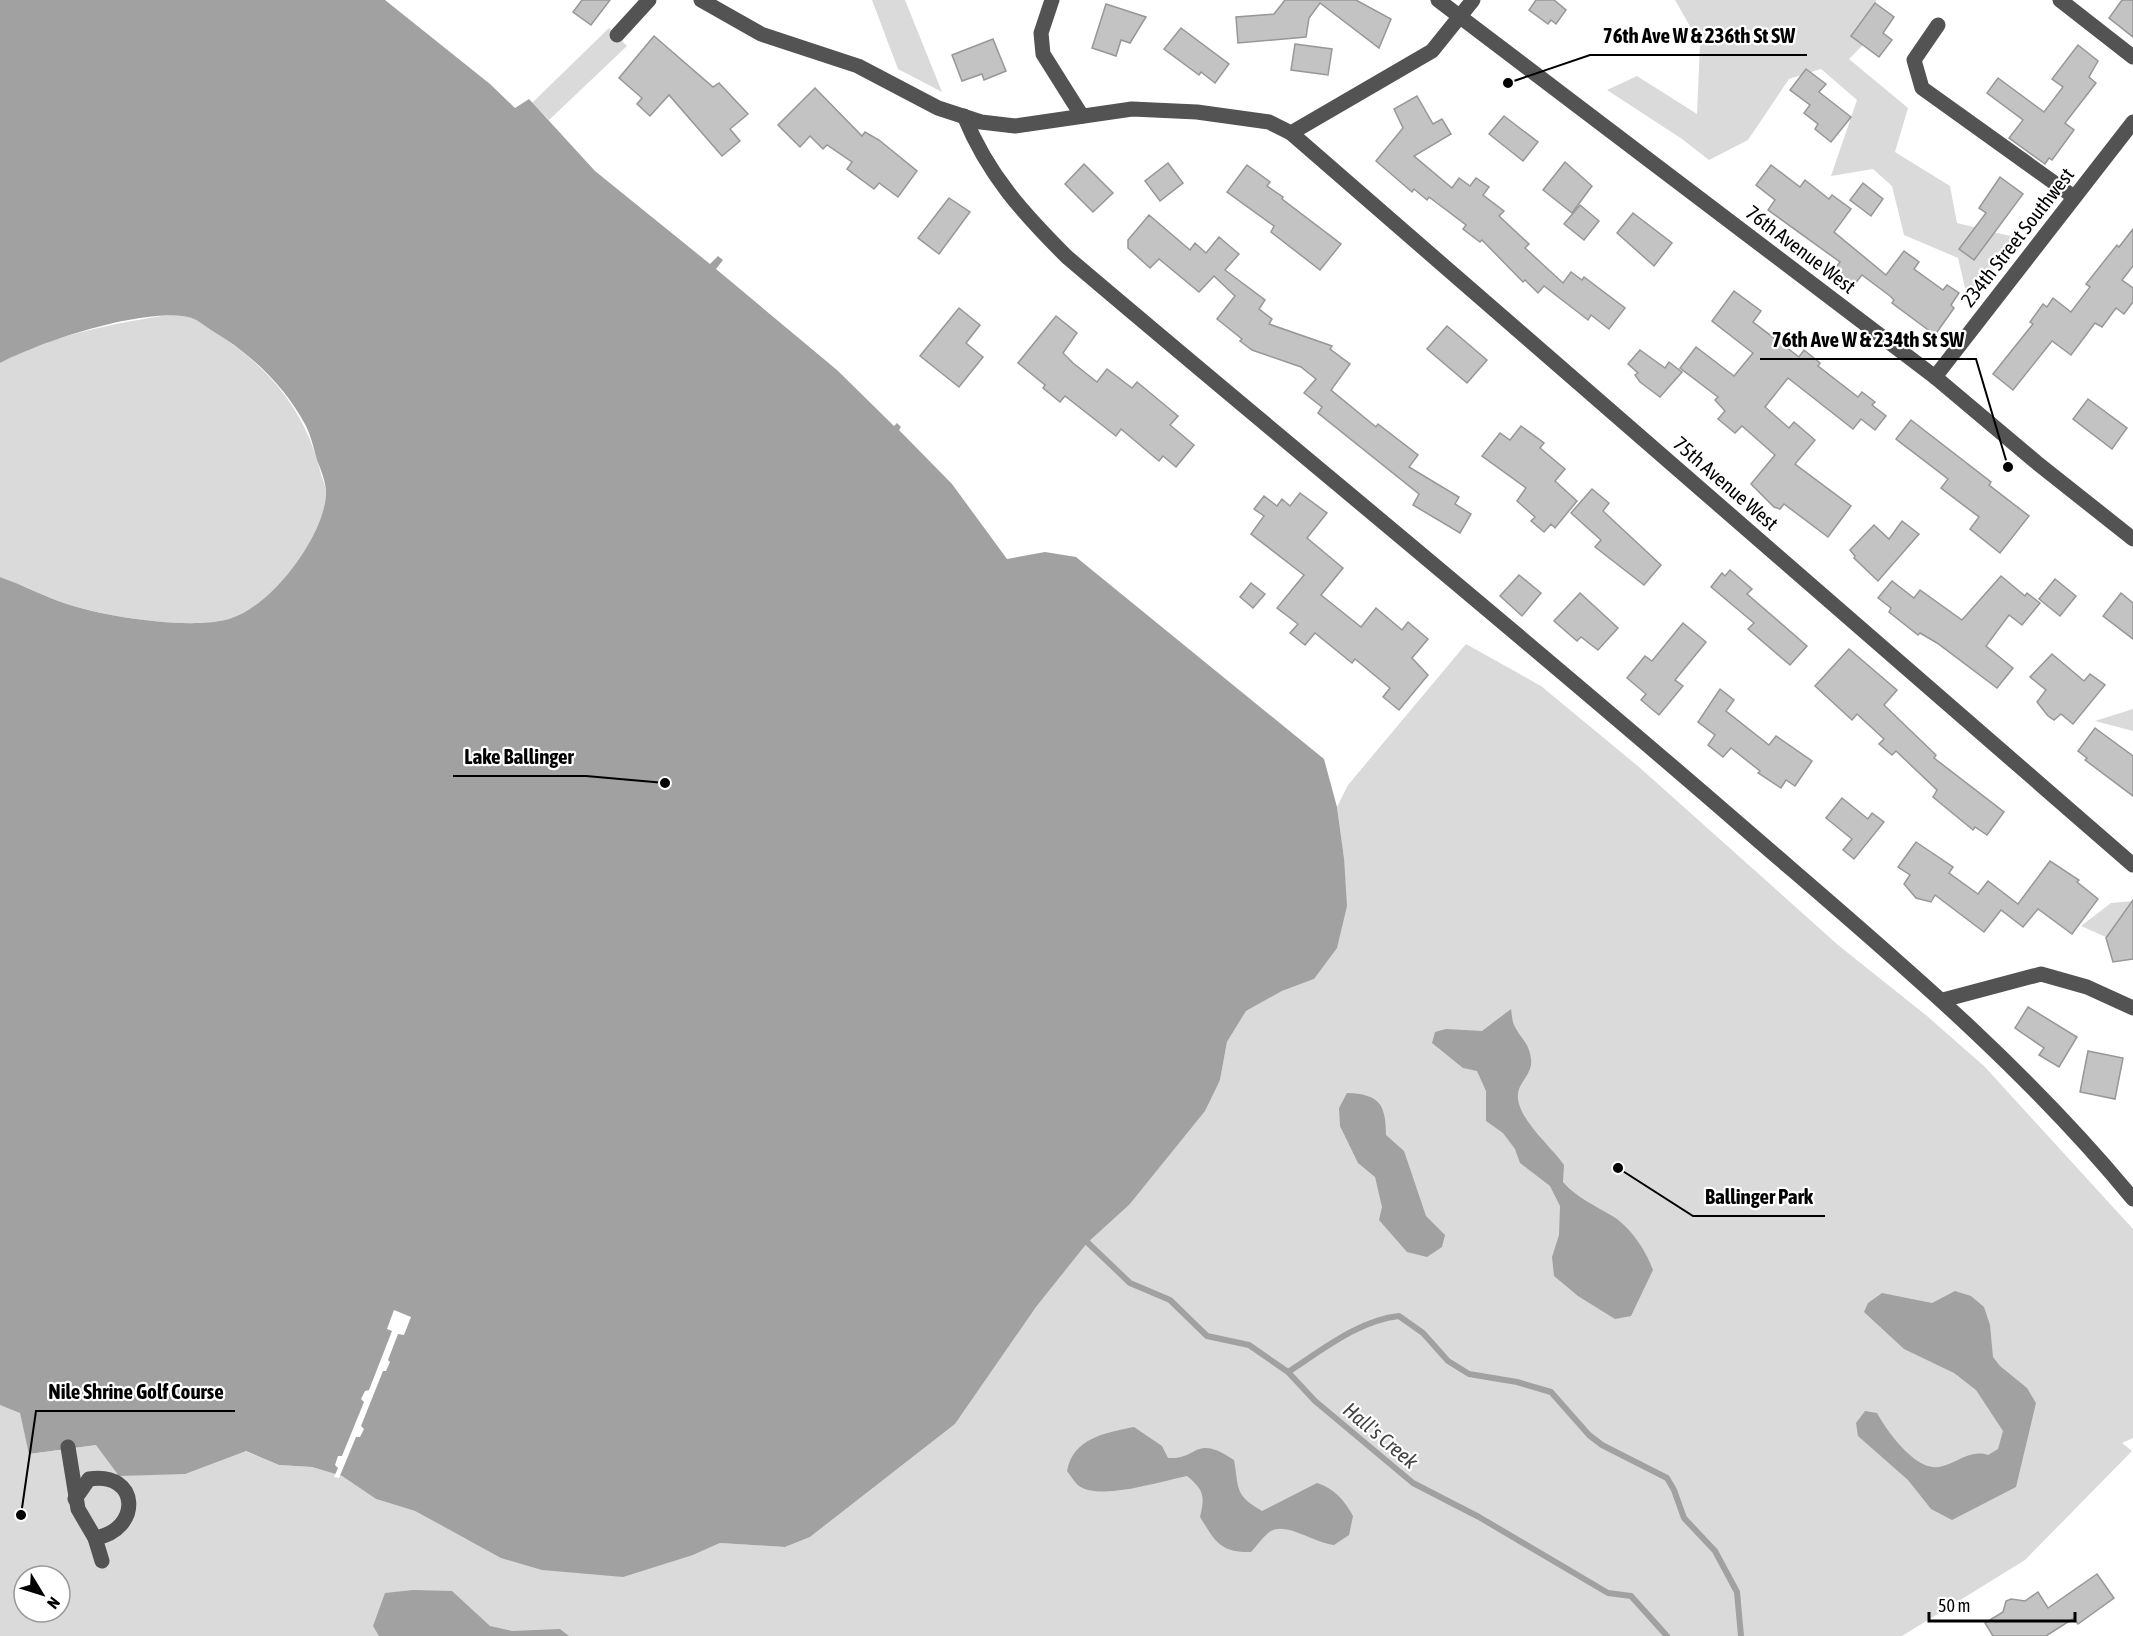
<svg xmlns="http://www.w3.org/2000/svg" width="2133" height="1636" font-family="'Asap Condensed',sans-serif">
	<style>
		.green { fill: #dadada; fill-rule: evenodd }
		.water { fill: #a1a1a1 }
		.pier { fill: #fff }
		.lines { fill: none; stroke-linecap: round; stroke-linejoin: round }
		.stream { stroke: #a1a1a1; stroke-width: 6 }
		.building { fill: #c3c3c3; stroke: #979797; stroke-width: 1.5 }
		.minor { stroke: #535353; stroke-width: 15 }
		.labels { text-anchor: middle; dominant-baseline: central; stroke-width: 4.5; stroke-linejoin: round; paint-order: stroke }
		.street-label { font-size: 20px; fill: #000; stroke: #fff }
		.water-label { font-size: 21px; font-style: italic; fill: #424242; stroke: #fff }
		.leader { fill: none; stroke: #000; stroke-width: 2 }
		.callout-dot { fill: #000; stroke: #fff; stroke-width: 2 }
		.callout-label { font-size: 21px; text-anchor: middle; font-weight: bold; fill: #000; stroke: #fff; stroke-width: 4.5; stroke-linejoin: round; paint-order: stroke }
	</style>
	<rect width="100%" height="100%" fill="#fff"/>
	<g class="green">
		<polygon points="872,0 905,0 942,92 898,69"/>
		<polygon points="1675,0 1876,0 1867,41 1849,59 1908,108 1895,152 1950,186 1957,223 2022,239 1967,296 1958,258 1904,235 1892,186 1873,169 1831,176 1857,100 1821,69 1789,79 1748,140 1709,160 1682,139 1607,90 1637,76 1697,114 1700,44"/>
		<polygon points="609,28 627,46 549,120 532,103"/>
		<path d="M 162,316 C 170,316 181,315 189,317 C 199,319 211,329 220,335 C 272,371 306,412 321,474 C 323,481 327,489 326,496 C 322,539 272,607 229,619 C 190,630 106,617 67,604 C 45,597 23,585 0,577 L 0,363 C 50,336 106,325 162,316 Z"/>
		<path d="M 1466,644 L 1541,686 L 1639,767 L 1838,945 L 1927,1016 L 1985,1067 L 2133,1229 L 2133,1438 L 2122,1443 L 2132,1451 L 2025,1560 L 1902,1636 L 0,1636 L 0,1399 L 16,1404 L 17,1411 L 20,1413 L 30,1454 L 96,1445 L 220,1460 L 245,1451 L 279,1465 L 312,1467 L 342,1476 L 376,1499 L 415,1511 L 468,1540 L 663,1564 L 693,1555 L 720,1543 L 785,1547 L 810,1537 L 955,1424 L 1036,1307 L 1087,1242 L 1129,1205 L 1220,1080 L 1227,1042 L 1246,1011 L 1282,991 L 1314,979 L 1344,858 L 1337,807 L 1348,785 ZM 24,1576 L 60,1576 L 60,1612 L 24,1612 Z"/>
		<polygon points="2133,709 2133,731 2095,721"/>
		<polygon points="2133,901 2133,949 2081,926 2111,903"/>
	</g>
	<g class="water">
		<path d="M 0,0 L 385,0 L 490,84 L 515,108 L 529,99 L 595,171 L 710,264 L 718,256 L 723,260 L 716,269 L 837,370 L 894,426 L 897,423 L 901,427 L 899,430 L 952,484 L 1007,559 L 1045,552 L 1076,557 L 1324,759 L 1337,807 L 1344,858 L 1347,906 L 1337,948 L 1314,979 L 1282,991 L 1246,1011 L 1227,1042 L 1220,1080 L 1205,1111 L 1129,1205 L 1087,1243 L 1036,1307 L 955,1424 L 810,1537 L 785,1547 L 720,1543 L 693,1555 L 623,1577 L 542,1570 L 501,1558 L 415,1511 L 376,1499 L 342,1476 L 312,1467 L 279,1465 L 246,1451 L 185,1474 L 119,1476 L 96,1445 L 29,1454 L 20,1413 L 0,1405 L 0,577 C 23,585 45,597 67,604 C 105,617 191,630 229,619 C 271,607 323,538 326,495 C 327,485 321,470 317,460 C 314,449 311,436 306,426 C 285,386 249,352 211,330 C 205,326 196,318 188,317 C 141,308 42,341 0,363 Z"/>
		<path d="M 1511,1009 C 1512,1015 1512,1022 1515,1027 C 1522,1040 1529,1043 1531,1059 C 1533,1073 1520,1081 1518,1093 C 1515,1117 1551,1146 1564,1165 L 1563,1182 C 1577,1198 1596,1206 1614,1217 C 1632,1229 1646,1251 1653,1270 L 1631,1316 L 1615,1319 L 1578,1296 L 1554,1276 L 1552,1257 L 1559,1235 L 1560,1206 L 1550,1186 L 1520,1163 L 1515,1149 L 1503,1133 L 1486,1121 L 1486,1091 L 1477,1071 L 1463,1068 L 1432,1043 L 1435,1032 L 1446,1029 L 1482,1031 Z"/>
		<path d="M 1347,1093 C 1379,1094 1386,1104 1386,1135 L 1404,1151 L 1426,1216 L 1445,1235 L 1442,1247 L 1427,1257 L 1407,1252 L 1379,1220 L 1382,1207 L 1375,1177 L 1358,1163 L 1340,1126 L 1339,1108 Z"/>
		<path d="M 1955,1291 L 1971,1296 L 1984,1307 L 1990,1325 L 1993,1357 L 2000,1366 L 2027,1388 L 2036,1403 L 2016,1487 L 1952,1520 L 1931,1509 L 1908,1480 L 1858,1436 L 1856,1423 L 1865,1411 L 1877,1413 C 1887,1431 1915,1471 1939,1467 C 1957,1464 1969,1449 1988,1455 L 1998,1449 L 2003,1431 L 1976,1390 L 1954,1373 L 1904,1349 L 1864,1312 L 1868,1303 L 1882,1293 L 1932,1303 Z"/>
		<path d="M 1134,1427 L 1162,1446 L 1168,1458 C 1199,1460 1194,1433 1234,1460 C 1239,1488 1234,1495 1262,1511 L 1317,1483 C 1334,1488 1345,1501 1353,1516 L 1349,1535 L 1334,1545 C 1314,1543 1287,1522 1271,1531 C 1264,1535 1257,1546 1251,1552 C 1220,1553 1215,1541 1200,1517 C 1205,1496 1204,1490 1187,1476 C 1162,1481 1100,1501 1079,1486 C 1075,1483 1071,1476 1067,1471 C 1073,1438 1105,1433 1134,1427 Z"/>
		<polygon points="413,1590 452,1591 490,1626 512,1631 560,1629 569,1636 379,1636 373,1626 385,1593"/>
	</g>
	<polygon class="pier" points="394,1310 411,1317 404,1335 398,1334 388,1360 390,1362 386,1371 383,1371 361,1426 364,1429 360,1437 356,1437 339,1478 334,1477 338,1468 335,1465 338,1456 342,1456 364,1402 361,1399 365,1391 369,1390 392,1331 387,1329"/>
	<g class="lines">
		<g class="stream">
			<polyline points="1087,1242 1130,1283 1170,1300 1207,1336 1249,1345 1288,1372 1315,1401 1413,1483 1479,1517 1608,1593 1631,1596 1667,1636"/>
			<path d="M 1288,1372 C 1321,1351 1359,1320 1399,1316 L 1423,1333 L 1448,1361 L 1469,1374 L 1517,1382 L 1551,1392 L 1589,1435 L 1602,1445 L 1667,1478 L 1674,1490 L 1684,1518 L 1715,1551 L 1737,1592 L 1741,1636"/>
		</g>
	</g>
	<g class="building">
		<polygon points="582,0 610,0 591,25 573,12"/>
		<polygon points="1285,0 1356,0 1391,19 1379,48 1320,3 1309,18 1306,37 1238,43 1236,17 1274,14"/>
		<polygon points="1536,0 1554,0 1566,10 1556,24 1551,20 1548,24 1529,10"/>
		<polygon points="2122,0 2133,0 2133,37 2109,18"/>
		<polygon points="1875,3 1894,17 1883,33 1892,40 1879,57 1851,36"/>
		<polygon points="1106,4 1146,17 1130,43 1121,40 1116,56 1092,48"/>
		<polygon points="1181,28 1229,64 1215,83 1201,72 1199,75 1164,49"/>
		<polygon points="654,36 713,87 719,83 748,114 730,129 740,141 722,156 669,95 650,116 637,104 642,98 619,78"/>
		<polygon points="993,39 1006,71 984,80 982,74 962,81 952,55"/>
		<polygon points="1295,44 1332,49 1328,75 1291,70"/>
		<polygon points="2078,45 2098,61 2089,77 2096,83 2065,123 2074,130 2052,160 2049,158 2045,164 2009,138 2023,120 1987,93 1998,78 2044,112 2063,87 2052,79"/>
		<polygon points="1806,69 1826,84 1819,92 1851,117 1831,142 1815,129 1818,124 1804,113 1810,105 1790,90"/>
		<polygon points="815,88 862,136 865,132 879,140 917,171 898,197 879,183 874,189 847,169 852,162 827,145 823,149 810,136 800,147 778,125"/>
		<polygon points="1417,96 1433,124 1442,119 1451,134 1414,156 1452,188 1459,178 1470,186 1476,178 1489,187 1483,195 1504,211 1499,216 1529,244 1525,248 1563,283 1571,272 1582,280 1584,277 1625,308 1609,329 1591,315 1588,320 1544,286 1538,293 1525,280 1523,282 1482,240 1480,242 1463,229 1466,225 1429,197 1427,200 1414,189 1412,192 1376,161 1403,128 1394,109"/>
		<polygon points="1504,116 1538,142 1523,161 1489,134"/>
		<polygon points="1565,162 1592,186 1572,213 1543,190"/>
		<polygon points="1168,163 1183,183 1160,201 1145,181"/>
		<polygon points="1084,164 1113,193 1093,212 1065,184"/>
		<polygon points="1247,165 1270,182 1267,186 1283,197 1282,199 1341,244 1320,270 1271,232 1274,226 1227,192"/>
		<polygon points="1771,165 1800,187 1805,180 1829,199 1832,195 1851,209 1834,232 1886,275 1904,251 1919,262 1914,269 1943,290 1947,285 1959,293 1951,305 1954,308 1935,335 1892,303 1894,300 1890,296 1862,275 1853,286 1834,270 1840,262 1768,210 1775,200 1756,185"/>
		<polygon points="2000,177 2023,194 1974,260 1959,249 1986,213 1979,208"/>
		<polygon points="1863,183 1883,199 1871,216 1850,200"/>
		<polygon points="949,198 970,212 939,254 918,238"/>
		<polygon points="1580,205 1599,221 1584,240 1564,224"/>
		<polygon points="1633,213 1672,243 1654,266 1617,233"/>
		<polygon points="1149,215 1190,250 1195,243 1206,253 1219,237 1239,254 1225,270 1265,300 1259,309 1272,319 1269,324 1332,346 1330,349 1350,364 1331,390 1376,427 1378,424 1418,455 1409,467 1459,497 1455,504 1471,514 1460,533 1413,505 1419,494 1318,413 1322,407 1304,393 1316,379 1301,367 1252,350 1240,341 1242,339 1217,319 1235,296 1214,276 1199,292 1159,259 1150,268 1128,248 1128,240"/>
		<polygon points="2133,229 2133,266 2122,280 2133,288 2133,302 2124,314 2116,308 2102,327 2095,323 2071,355 2052,341 2013,390 1993,374 2033,324 2030,322 2043,304 2047,307 2053,298 2071,312 2090,287 2086,284 2117,245 2119,247"/>
		<polygon points="1734,291 1761,311 1753,322 1799,357 1804,350 1820,363 1818,366 1858,397 1862,392 1875,402 1872,405 1886,416 1875,430 1861,419 1853,429 1788,378 1765,407 1789,428 1794,422 1815,440 1795,464 1851,506 1828,537 1784,504 1780,509 1774,507 1751,484 1775,455 1742,426 1735,433 1718,419 1725,411 1715,400 1718,397 1680,368 1696,347 1734,376 1753,353 1712,321"/>
		<polygon points="959,308 980,325 966,343 983,357 959,387 920,356"/>
		<polygon points="1056,316 1077,333 1063,353 1073,363 1097,382 1107,369 1132,388 1137,382 1178,416 1170,425 1194,445 1176,467 1163,456 1159,461 1121,429 1116,436 1065,396 1060,402 1043,388 1045,385 1018,363"/>
		<polygon points="1447,326 1487,360 1467,383 1427,349"/>
		<polygon points="1640,350 1665,368 1669,362 1682,372 1660,397 1640,382 1635,375 1638,373 1628,364"/>
		<polygon points="2088,399 2127,428 2112,449 2073,419"/>
		<polygon points="1911,420 1991,482 1989,485 2029,516 2000,553 1970,529 1979,517 1941,488 1948,479 1896,439"/>
		<polygon points="1521,426 1544,443 1540,448 1565,469 1555,481 1577,501 1555,528 1551,524 1544,532 1531,521 1535,517 1517,501 1526,488 1482,456 1500,433 1510,440"/>
		<polygon points="1592,489 1609,503 1603,511 1661,565 1644,585 1595,547 1601,540 1571,513"/>
		<polygon points="1300,493 1327,513 1307,538 1343,568 1321,595 1361,627 1376,608 1402,630 1408,622 1428,639 1412,658 1428,675 1399,710 1383,697 1390,688 1355,659 1352,663 1315,633 1305,645 1290,633 1298,624 1277,608 1304,575 1251,534 1264,516 1254,509 1264,496 1277,506 1282,499 1290,506"/>
		<polygon points="1902,521 1919,534 1878,581 1854,558 1855,556 1850,550 1874,525 1889,539"/>
		<polygon points="1730,570 1752,589 1747,594 1807,646 1790,665 1748,629 1754,623 1711,587 1722,573 1725,576"/>
		<polygon points="1519,575 1541,593 1522,616 1500,596"/>
		<polygon points="2001,576 2025,596 2027,593 2040,603 2022,625 2009,615 1986,646 2013,668 1997,688 1937,643 1920,633 1918,635 1889,612 1891,608 1878,598 1892,581 1914,598 1920,590 1962,620"/>
		<polygon points="2055,579 2076,596 2060,616 2039,599"/>
		<polygon points="1251,583 1265,594 1253,608 1240,597"/>
		<polygon points="1580,593 1618,628 1598,650 1581,637 1577,641 1554,621"/>
		<polygon points="2121,593 2133,603 2133,639 2103,616"/>
		<polygon points="1683,623 1706,642 1675,680 1683,686 1659,715 1641,700 1646,694 1627,678 1645,656 1652,661"/>
		<polygon points="1849,649 1897,690 1884,705 1936,755 1934,758 2004,812 1987,835 1975,827 1973,830 1933,797 1937,790 1896,751 1892,755 1879,744 1884,739 1857,714 1852,720 1815,686"/>
		<polygon points="2052,654 2084,681 2090,674 2105,685 2073,724 2061,714 2054,720 2048,716 2037,702 2046,690 2030,677"/>
		<polygon points="1720,689 1734,700 1726,711 1769,745 1776,736 1812,761 1795,786 1786,780 1781,788 1758,773 1760,771 1731,748 1723,757 1708,745 1715,735 1698,722"/>
		<polygon points="2095,728 2133,756 2133,796 2085,760 2087,758 2078,751"/>
		<polygon points="1842,798 1868,819 1872,813 1884,822 1854,859 1843,850 1852,839 1826,818"/>
		<polygon points="1916,842 1953,867 1949,873 1978,894 1988,881 2018,904 2050,861 2079,880 2077,882 2098,899 2072,934 2038,909 2023,927 2001,910 1984,932 1935,895 1931,902 1916,898 1904,884 1910,875 1898,867"/>
		<polygon points="2133,900 2133,959 2113,962 2106,938"/>
		<polygon points="2028,1007 2077,1037 2059,1067 2039,1055 2044,1048 2015,1028"/>
		<polygon points="2088,1051 2123,1058 2115,1099 2080,1092"/>
		<polygon points="2097,1574 2114,1598 2078,1624 2074,1618 2046,1636 1993,1636 1985,1623 2003,1612 2006,1601 2011,1599 2025,1601 2038,1592 2048,1608"/>
	</g>
	<g class="lines">
		<g class="minor">
			<polyline points="701,0 761,34 858,66 938,108 981,122 1015,126 1132,109 1197,112 1269,122 1291,133 1432,51 1473,0"/>
			<polyline points="1052,0 1041,33 1043,54 1082,116"/>
			<polyline points="1438,0 1935,377 2036,462 2133,539"/>
			<polyline points="2060,0 2133,57"/>
			<polyline points="1938,25 1914,60 1922,88 2074,197"/>
			<polyline points="617,35 649,0"/>
			<path d="M 964,116 C 988,175 1023,213 1067,257 C 1293,449 1522,635 1745,829 C 1880,946 2019,1060 2133,1199"/>
			<polyline points="1291,133 2133,865"/>
			<polyline points="1935,377 2133,122"/>
			<polyline points="1943,1000 2041,974 2087,987 2133,1008"/>
			<polyline points="68,1447 78,1509 95,1538 102,1561"/>
			<path d="M 75,1499 L 89,1479 C 140,1471 142,1530 95,1538"/>
		</g>
	</g>
	<g class="labels">
		<g class="street-label">
			<text transform="translate(2017 237) rotate(-52)">234th Street Southwest</text>
			<text transform="translate(1801 249) rotate(37)">76th Avenue West</text>
			<text transform="translate(1726 483) rotate(41)">75th Avenue West</text>
		</g>
		<g class="water-label">
			<text transform="translate(1381 1435) rotate(40)">Hall's Creek</text>
		</g>
	</g>
	<path class="leader" d="M1508 83L1590 55H1807M2008 467L1976 359H1760M665 783L586 776H453M1618 1168L1693 1216H1825M21 1515L36 1411H235"/>
	<g class="callout-dot">
		<circle cx="1508" cy="83" r="6"/>
		<circle cx="2008" cy="467" r="6"/>
		<circle cx="665" cy="783" r="6"/>
		<circle cx="1618" cy="1168" r="6"/>
		<circle cx="21" cy="1515" r="6"/>
	</g>
	<g class="callout-label">
		<text x="1699" y="43">76th Ave W &amp; 236th St SW</text>
		<text x="1868" y="347">76th Ave W &amp; 234th St SW</text>
		<text x="519" y="764">Lake Ballinger</text>
		<text x="1759" y="1204">Ballinger Park</text>
		<text x="136" y="1399">Nile Shrine Golf Course</text>
	</g>
	<g transform="translate(42 1594) rotate(128)"><circle r="28" fill="#ffffff" stroke="#999999" stroke-width="1.5"/>
	<path d="M0-4.5L10 22L0 15L-10 22Z" fill="#000000"/>
	<text y="-9" font-size="16" font-weight="bold" text-anchor="middle" fill="#000000">N</text>
	</g>
	<path d="M1929 1612v9h146v-9" fill="none" stroke="#000000" stroke-width="3"/>
	<text x="1938" y="1612" font-size="18" fill="#000000" stroke="#ffffff" stroke-width="4.5" paint-order="stroke">50 m</text>
</svg>
